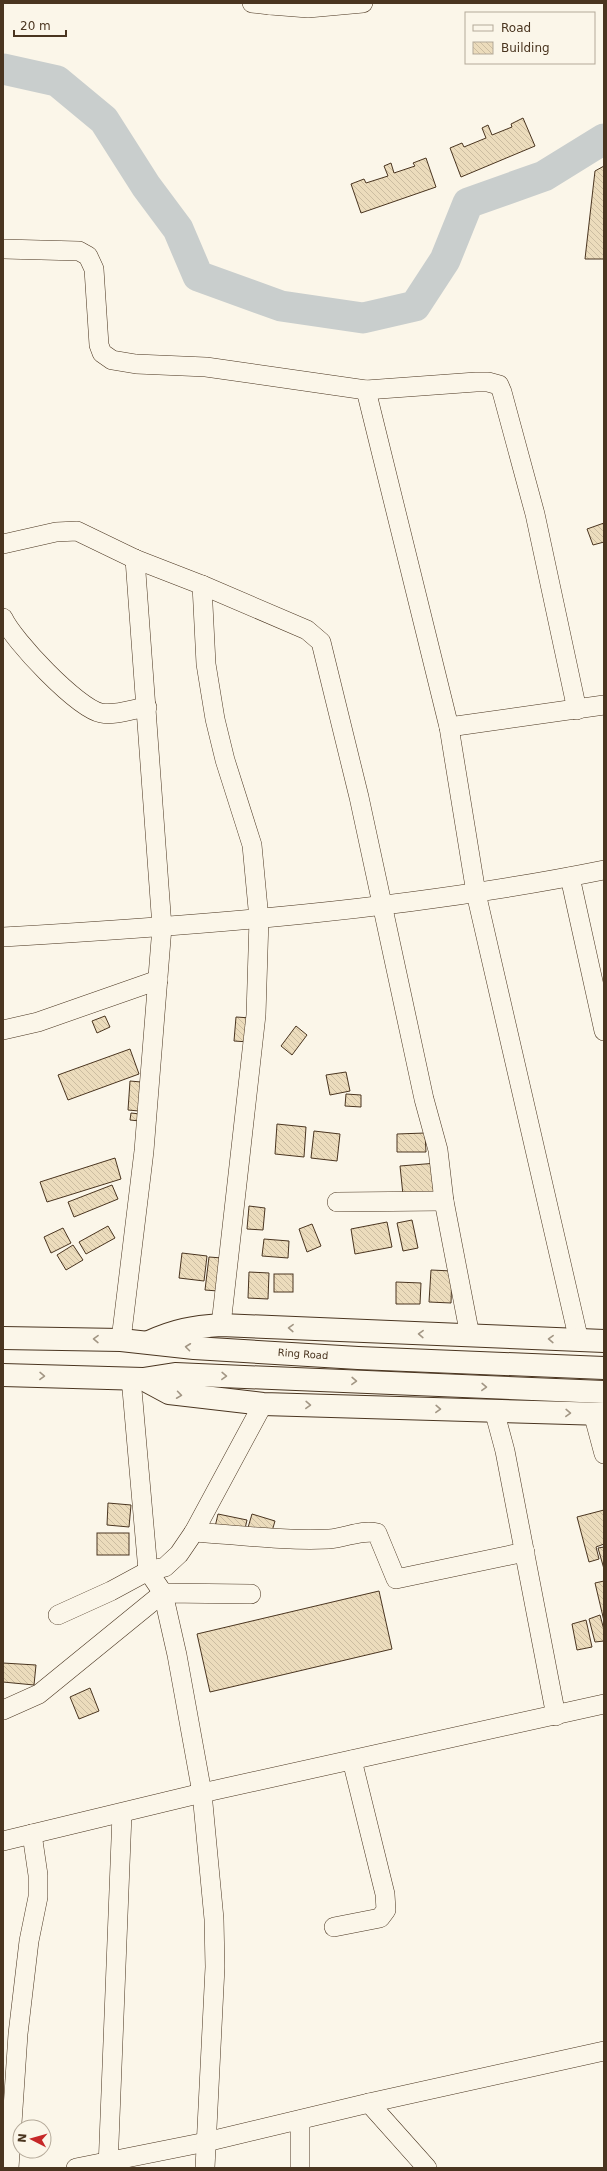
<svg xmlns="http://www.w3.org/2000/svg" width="607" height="2171" font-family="'DejaVu Sans',sans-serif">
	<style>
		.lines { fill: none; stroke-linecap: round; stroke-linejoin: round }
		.river { stroke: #c9cecd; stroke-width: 31 }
		.building { fill: url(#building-back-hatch); stroke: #4a3520 }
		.minor-casing { stroke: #4a3520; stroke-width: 20 }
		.major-casing { stroke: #4a3520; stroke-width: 24 }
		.highway-casing { stroke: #4a3520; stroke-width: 24 }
		.minor { stroke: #fbf6e9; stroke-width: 19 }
		.major { stroke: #fbf6e9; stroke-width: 22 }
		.highway { stroke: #fbf6e9; stroke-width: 22 }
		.oneway { stroke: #a29684 }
		.labels { text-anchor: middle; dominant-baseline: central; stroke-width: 3; stroke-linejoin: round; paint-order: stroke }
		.street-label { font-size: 10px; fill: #4a3520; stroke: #fbf6e9 }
	</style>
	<defs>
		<pattern id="building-back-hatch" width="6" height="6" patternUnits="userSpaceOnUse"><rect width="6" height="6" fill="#ecdcbc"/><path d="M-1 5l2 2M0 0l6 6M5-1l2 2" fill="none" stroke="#ccbda1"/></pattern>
	</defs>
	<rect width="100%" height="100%" fill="#fbf6e9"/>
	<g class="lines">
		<polyline class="river" points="3,69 57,81 104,120 146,186 178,229 198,276 281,306 363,318 415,306 445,260 468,203 544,176 604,139"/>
	</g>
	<g class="building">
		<polygon points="523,118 535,146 461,177 450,148 462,143 464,147 486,138 482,128 488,125 492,135 512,127 511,124"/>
		<polygon points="426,158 436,187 361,213 351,184 364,179 366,183 388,176 384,166 391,163 394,173 415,166 413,163"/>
		<polygon points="604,166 604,259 585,259 595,171"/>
		<polygon points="604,523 604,542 593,545 587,529"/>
		<polygon points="105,1016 110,1027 97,1033 92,1021"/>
		<polygon points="236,1017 251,1018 249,1042 234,1041"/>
		<polygon points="296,1026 307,1035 292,1055 281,1046"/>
		<polygon points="130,1049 139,1074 68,1100 58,1075"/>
		<polygon points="346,1072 350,1091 330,1095 326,1075"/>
		<polygon points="130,1081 141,1082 139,1111 128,1110"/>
		<polygon points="346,1094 361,1095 361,1107 345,1106"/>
		<polygon points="131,1113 140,1114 140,1121 130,1120"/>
		<polygon points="277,1124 306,1127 304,1157 275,1154"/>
		<polygon points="314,1131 340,1134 337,1161 311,1158"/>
		<polygon points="425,1133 426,1152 397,1152 397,1134"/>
		<polygon points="115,1158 121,1179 47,1202 40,1182"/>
		<polygon points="437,1163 439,1192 403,1195 400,1166"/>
		<polygon points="112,1185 118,1199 74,1217 68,1202"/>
		<polygon points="249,1206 265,1208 263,1230 247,1229"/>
		<polygon points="412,1220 418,1248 403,1251 397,1223"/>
		<polygon points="387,1222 392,1247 355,1254 351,1229"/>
		<polygon points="312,1224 321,1246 307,1252 299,1229"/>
		<polygon points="108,1226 115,1238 86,1254 79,1242"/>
		<polygon points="63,1228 71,1243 51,1253 44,1237"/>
		<polygon points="264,1239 289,1241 288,1258 262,1256"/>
		<polygon points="73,1245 83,1260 66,1270 57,1255"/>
		<polygon points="182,1253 207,1256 204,1281 179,1278"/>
		<polygon points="209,1257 222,1258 218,1291 205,1290"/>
		<polygon points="431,1270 452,1271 451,1303 429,1302"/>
		<polygon points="249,1272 269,1273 268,1299 248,1298"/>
		<rect x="274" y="1274" width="19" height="18"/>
		<polygon points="396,1282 421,1283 420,1304 396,1304"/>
		<polygon points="108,1503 131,1505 129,1527 107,1525"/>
		<polygon points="604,1510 604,1544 596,1547 599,1559 589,1562 577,1517"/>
		<polygon points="218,1514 247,1520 244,1533 215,1527"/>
		<polygon points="252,1514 275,1521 270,1538 247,1531"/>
		<rect x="97" y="1533" width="32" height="22"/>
		<polygon points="604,1547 604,1569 598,1548"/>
		<polygon points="604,1581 604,1621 595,1583"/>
		<polygon points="379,1591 392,1649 210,1692 197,1634"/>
		<polygon points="600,1615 604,1630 604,1641 595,1642 589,1619"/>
		<polygon points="586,1620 592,1647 577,1650 572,1624"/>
		<polygon points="3,1663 36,1665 34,1685 3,1682"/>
		<polygon points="90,1688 99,1711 79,1719 70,1697"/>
	</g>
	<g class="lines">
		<g class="minor-casing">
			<g id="minor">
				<polyline points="252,3 270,5 269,3"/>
				<polyline points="270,5 308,8 363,3"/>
				<polyline points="3,249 79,251 88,256 94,269 99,345 102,353 112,360 136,364 206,367 366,390 476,382 488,382 499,385 502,392 535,514 577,710"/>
				<polyline points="366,390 449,727 476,893 579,1341"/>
				<polyline points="3,544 56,532 77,531 135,559 202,585 307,630 321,642 359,797 424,1099 438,1150 444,1201 470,1336"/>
				<polyline points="202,585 206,664 215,719 225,760 252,845 259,919 256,1015 221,1325"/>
				<path d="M 3,618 C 13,640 77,708 101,713 C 115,716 133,709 147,707"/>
				<polyline points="449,727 604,705"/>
				<polyline points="570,877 604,1031"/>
				<path d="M 3,937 C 204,925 406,910 604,870"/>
				<polyline points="3,1030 38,1022 158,980"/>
				<polyline points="337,1202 444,1201"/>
				<polyline points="121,1340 144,1151 162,927 135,559"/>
				<polyline points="494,1410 505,1451 556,1716"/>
				<polyline points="593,1413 604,1454"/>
				<path d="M 194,1532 C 239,1535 284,1541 329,1539 C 346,1538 361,1529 377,1533 L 396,1579 L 525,1552"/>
				<polyline points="58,1615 111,1591 148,1571 165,1567 179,1554 194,1532 263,1404"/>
				<polyline points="3,1710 39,1694 163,1593 251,1594"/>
				<polyline points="3,1841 202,1793 177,1655 163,1593 148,1571 131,1378"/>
				<polyline points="334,1927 380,1918 386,1910 385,1894 352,1760"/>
				<polyline points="369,2103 427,2168"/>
				<polyline points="9,2168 18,2034 29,1941 38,1897 38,1875 32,1834"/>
				<polyline points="76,2168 206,2142 369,2103 604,2051"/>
				<polyline points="108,2168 122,1814"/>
				<polyline points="205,2168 215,1967 214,1919 202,1793 604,1704"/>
				<polyline points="300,2168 300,2120"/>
			</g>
		</g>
		<g class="major-casing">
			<g id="major">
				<path d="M 149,1342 C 175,1330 193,1327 221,1325 L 604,1341"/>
				<polyline points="143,1379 169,1393 263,1404 604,1414"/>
			</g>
		</g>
		<g class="highway-casing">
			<g id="highway">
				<polyline points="3,1338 121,1340 194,1348 358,1358 604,1368"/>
				<polyline points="3,1375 143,1379 175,1374 604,1392"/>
			</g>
		</g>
		<use href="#minor" class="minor"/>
		<use href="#major" class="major"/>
		<use href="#highway" class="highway"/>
	</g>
	<defs><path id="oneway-chevron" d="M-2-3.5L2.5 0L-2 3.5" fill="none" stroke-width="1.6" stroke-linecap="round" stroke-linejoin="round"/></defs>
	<g class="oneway">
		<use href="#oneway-chevron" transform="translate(291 1328) rotate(-178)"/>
		<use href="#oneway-chevron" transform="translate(421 1334) rotate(-178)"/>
		<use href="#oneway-chevron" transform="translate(96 1339) rotate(-179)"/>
		<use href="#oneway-chevron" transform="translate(551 1339) rotate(-178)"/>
		<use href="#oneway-chevron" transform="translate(188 1347) rotate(-173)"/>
		<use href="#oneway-chevron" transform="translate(42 1376) rotate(1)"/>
		<use href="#oneway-chevron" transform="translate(224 1376) rotate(2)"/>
		<use href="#oneway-chevron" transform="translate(354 1381) rotate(2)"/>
		<use href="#oneway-chevron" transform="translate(484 1387) rotate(2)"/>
		<use href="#oneway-chevron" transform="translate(179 1395) rotate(8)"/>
		<use href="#oneway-chevron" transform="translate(308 1405) rotate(2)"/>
		<use href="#oneway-chevron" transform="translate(438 1409) rotate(2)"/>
		<use href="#oneway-chevron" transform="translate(568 1413) rotate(2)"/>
	</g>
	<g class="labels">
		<g class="street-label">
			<text transform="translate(303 1354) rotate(4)">Ring Road</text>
		</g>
	</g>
	<rect width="607" height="2171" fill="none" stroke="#4a3520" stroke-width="8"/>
	<rect x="465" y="12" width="130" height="52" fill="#fbf6e9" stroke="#b4a999"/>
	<rect x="473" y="25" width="20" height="6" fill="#fbf6e9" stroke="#b4a999"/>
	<text x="501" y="32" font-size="12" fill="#4a3520">Road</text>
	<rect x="473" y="42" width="20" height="12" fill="url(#building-back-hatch)" stroke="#b4a999"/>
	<text x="501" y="52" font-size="12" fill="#4a3520">Building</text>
	<g transform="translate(32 2139) rotate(276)"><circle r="19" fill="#fbf6e9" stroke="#b4a999"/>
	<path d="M0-3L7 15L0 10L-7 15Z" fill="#c62828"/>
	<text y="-6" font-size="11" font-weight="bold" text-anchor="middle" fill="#4a3520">N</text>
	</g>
	<path d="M14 30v6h52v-6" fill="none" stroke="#4a3520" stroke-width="2"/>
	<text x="20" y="30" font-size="12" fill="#4a3520" stroke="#fbf6e9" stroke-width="3" paint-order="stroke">20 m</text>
</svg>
